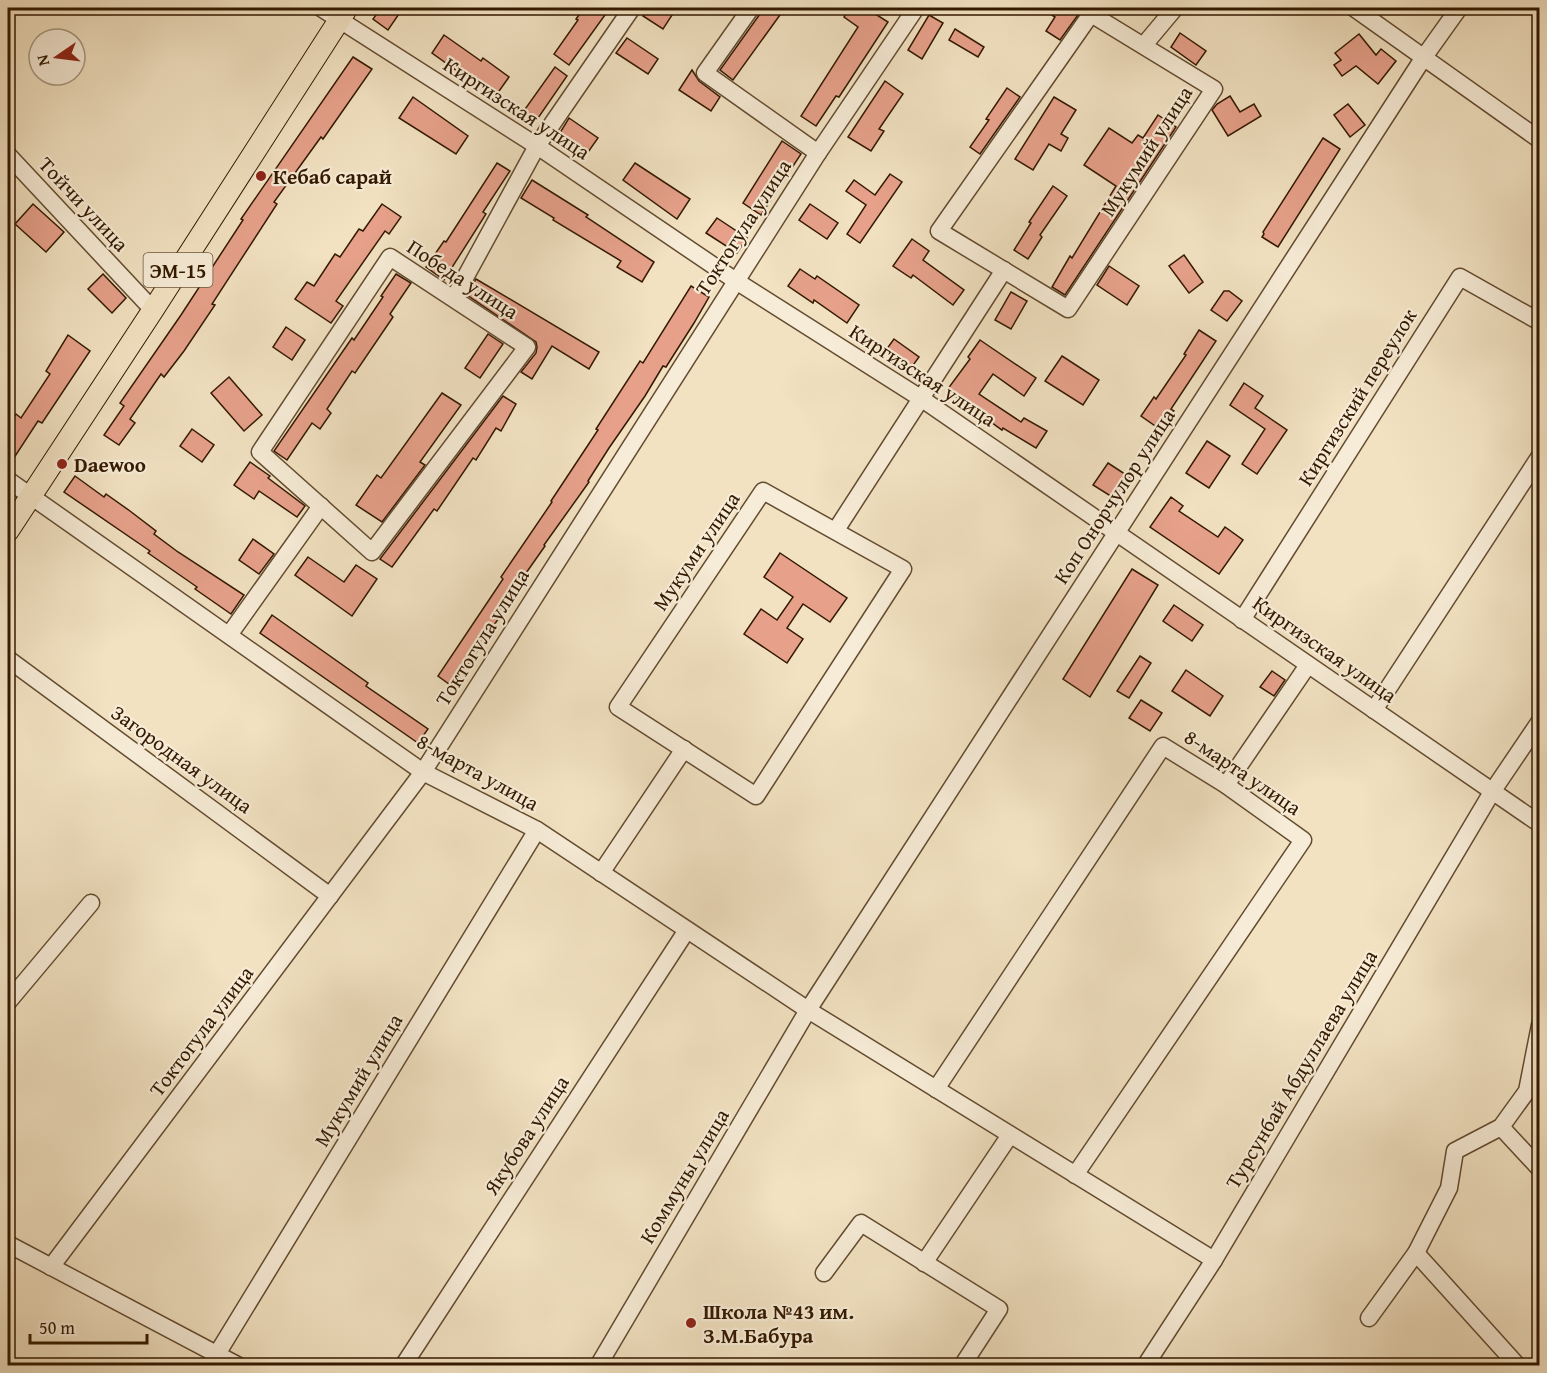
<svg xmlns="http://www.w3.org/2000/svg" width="1547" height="1373" font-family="'Gentium Book Plus',serif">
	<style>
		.building { fill: #e7a18b; stroke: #331900; stroke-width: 1.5 }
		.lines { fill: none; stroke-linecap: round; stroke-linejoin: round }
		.minor-casing { stroke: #634b30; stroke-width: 19 }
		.major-casing { stroke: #331900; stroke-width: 23 }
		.minor { stroke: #f7ecd7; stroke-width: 16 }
		.major { stroke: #f2e2c2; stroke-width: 21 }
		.poi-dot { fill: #8f2418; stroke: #f7ecd7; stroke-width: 2 }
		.labels { text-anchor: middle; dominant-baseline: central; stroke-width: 4.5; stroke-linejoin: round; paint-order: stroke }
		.shield { fill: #f7ecd7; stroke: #6e5840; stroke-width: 1.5 }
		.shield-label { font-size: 20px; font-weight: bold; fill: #331900 }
		.street-label { font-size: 21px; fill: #331900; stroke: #f7ecd7 }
		.poi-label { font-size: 21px; font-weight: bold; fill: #331900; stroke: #f7ecd7; text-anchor: start }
	</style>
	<rect width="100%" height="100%" fill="#f2e2c2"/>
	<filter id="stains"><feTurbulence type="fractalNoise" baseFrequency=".00333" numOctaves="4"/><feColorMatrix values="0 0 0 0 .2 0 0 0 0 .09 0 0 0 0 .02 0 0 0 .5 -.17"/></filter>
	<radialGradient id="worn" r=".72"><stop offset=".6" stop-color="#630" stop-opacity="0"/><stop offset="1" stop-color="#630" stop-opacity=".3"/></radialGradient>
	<g class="building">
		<polygon points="381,8 403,8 388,30 373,19"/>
		<polygon points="584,8 610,8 569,65 554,54 578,20 576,19"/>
		<polygon points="649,8 667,8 674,12 663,29 643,16"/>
		<polygon points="761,8 785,8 733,80 720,70 760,14"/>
		<polygon points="850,8 866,8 888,22 839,97 836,96 816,126 801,116 858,27 844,17"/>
		<polygon points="1041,8 1083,8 1060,40 1046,31 1055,17"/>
		<polygon points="929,15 943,23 922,59 908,50"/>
		<polygon points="955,29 984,47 978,57 949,40"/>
		<polygon points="1180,33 1206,51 1196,65 1171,47"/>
		<polygon points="1359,34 1376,55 1381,49 1396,61 1378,84 1356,66 1342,76 1334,65 1341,60 1335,53"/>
		<polygon points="444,35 481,61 483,58 509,77 497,94 459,68 457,71 432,53"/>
		<polygon points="627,38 658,59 648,74 616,53"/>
		<polygon points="353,57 372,69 323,139 321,137 274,202 277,204 212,304 215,305 184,351 164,377 161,374 130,419 135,423 119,445 104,435 124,406 120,403 181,315 243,220 241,219"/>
		<polygon points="555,67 567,76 536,121 523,112"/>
		<polygon points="692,70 699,81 720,97 711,111 679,90"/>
		<polygon points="885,81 903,94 879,129 884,131 871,151 848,137"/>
		<polygon points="1007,88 1020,97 980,154 970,147 989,120 986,119"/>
		<polygon points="1230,96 1240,112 1254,104 1261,116 1228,136 1212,110 1217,104"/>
		<polygon points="413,97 468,136 456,154 399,118"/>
		<polygon points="1054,97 1076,110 1061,134 1068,138 1061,151 1049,144 1033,170 1015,159"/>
		<polygon points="1348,104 1365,125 1350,137 1334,115"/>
		<polygon points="1158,115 1176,127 1065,295 1052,287 1070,256 1072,258 1116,186 1084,165 1109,128 1132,143 1138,135 1143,138"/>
		<polygon points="569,118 598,138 586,155 558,136"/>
		<polygon points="1323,138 1340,149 1278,247 1262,237 1264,234 1263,232"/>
		<polygon points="782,141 801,154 761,215 743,203"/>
		<polygon points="497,163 510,171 483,212 486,214 444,280 426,267 444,241 446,242"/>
		<polygon points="635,163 690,199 677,219 623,180"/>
		<polygon points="890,174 902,182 860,243 847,234 866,205 846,191 854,180 875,195"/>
		<polygon points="532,180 588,215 586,217 654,262 642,282 617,267 621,261 553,220 554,218 521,198"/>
		<polygon points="1053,186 1067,196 1040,235 1042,237 1028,259 1014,250 1031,223 1029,222"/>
		<polygon points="33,204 64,232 46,252 15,224"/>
		<polygon points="382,204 401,217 389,234 385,231 336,301 343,306 331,323 295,299 307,282 314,286 335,254 340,257 359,229 363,231"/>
		<polygon points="810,204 838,223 827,239 799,220"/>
		<polygon points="717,218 747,238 737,253 706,233"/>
		<polygon points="912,239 929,251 923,260 964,290 953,305 913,275 911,278 893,266"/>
		<polygon points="1184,255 1203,282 1189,293 1169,266"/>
		<polygon points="1109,266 1139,286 1127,305 1097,285"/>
		<polygon points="800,269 815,279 817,276 859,305 847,323 814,300 813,303 788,286"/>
		<polygon points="103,274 126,298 112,313 88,289"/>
		<polygon points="396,274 411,283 390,314 393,317 355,373 352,371 327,409 331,413 320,429 312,423 287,460 274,451 352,338 354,340 383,297 381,296"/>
		<polygon points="476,279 599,352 589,369 552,346 532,379 521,372 536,353 537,347 536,342 467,295"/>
		<polygon points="691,286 709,297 694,323 666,367 663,366 645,396 609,448 588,481 589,482 544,545 545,546 512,593 514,595 453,687 438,676 503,579 501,577 552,502 551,501 598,430 596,429 640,361 643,363"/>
		<polygon points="1224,291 1229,291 1242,301 1227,321 1211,310"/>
		<polygon points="1011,292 1027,301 1011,329 995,320"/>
		<polygon points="286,327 305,340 292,360 273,347"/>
		<polygon points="1199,330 1216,341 1171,409 1174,411 1161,430 1141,416 1154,397 1156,399 1186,355 1184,354"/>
		<polygon points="488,334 503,344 480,378 465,368"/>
		<polygon points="68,335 90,351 42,423 38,421 8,467 8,427 16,414 21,418 50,374 46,371"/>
		<polygon points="894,339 919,357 911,368 886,350"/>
		<polygon points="980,340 1036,378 1024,396 993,374 979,394 1021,422 1024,418 1047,431 1036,448 1003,428 1002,430 947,390 970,359 968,357"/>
		<polygon points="1062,356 1099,380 1083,405 1045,381"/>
		<polygon points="229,377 262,415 244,431 211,393"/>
		<polygon points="1244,383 1263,396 1255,408 1287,430 1257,474 1242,464 1265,429 1230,405"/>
		<polygon points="442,393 461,405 420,462 425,465 382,522 356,505 377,475 381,478"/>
		<polygon points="503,396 516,404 501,431 496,428 476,460 473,458 437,511 434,509 392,567 380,559"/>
		<polygon points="192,429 214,445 202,462 180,446"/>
		<polygon points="1207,441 1230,456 1209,488 1186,473"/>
		<polygon points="250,462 270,476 268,478 305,506 297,517 259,491 254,499 234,485"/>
		<polygon points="1108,463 1131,478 1117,500 1093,485"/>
		<polygon points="75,476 104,497 106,494 130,511 156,531 154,534 178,552 244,595 231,614 195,589 197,587 148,553 150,551 64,492"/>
		<polygon points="1171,497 1183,506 1179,511 1218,537 1225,527 1243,540 1219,574 1150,527"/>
		<polygon points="253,539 274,554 259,574 239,560"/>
		<polygon points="780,553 847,598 830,622 803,604 787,628 803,639 787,663 744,634 761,609 777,620 793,597 764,577"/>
		<polygon points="308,557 344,582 356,565 377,579 352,616 295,575"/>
		<polygon points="1132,569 1158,585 1090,697 1063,679"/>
		<polygon points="1174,605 1203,625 1192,641 1163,621"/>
		<polygon points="272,615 368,683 366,686 428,729 418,743 260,633"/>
		<polygon points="1140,656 1151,663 1129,698 1117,691"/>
		<polygon points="1186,670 1223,696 1210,716 1172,691"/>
		<polygon points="1272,671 1285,680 1274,696 1260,687"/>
		<polygon points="1141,700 1162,713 1150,731 1129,718"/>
	</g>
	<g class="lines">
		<g class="minor-casing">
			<g id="minor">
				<polyline points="321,8 537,146 736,281 922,399 1540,824"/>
				<polyline points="751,8 705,73 818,153"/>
				<polyline points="1354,8 1540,140"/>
				<polygon points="1091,14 1214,89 1068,309 939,231"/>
				<polyline points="1144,45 1175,8"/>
				<polyline points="8,155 153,310"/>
				<polygon points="390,257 527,347 372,552 260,452"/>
				<polyline points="454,298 537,146 632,8"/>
				<polyline points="8,480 423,772 537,830 808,1010 1214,1260"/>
				<polygon points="763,491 903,569 756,796 618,707"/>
				<polyline points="836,530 1004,270"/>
				<polyline points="1242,620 1460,277 1540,322"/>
				<polyline points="229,635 321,506"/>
				<polyline points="8,659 330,896"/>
				<polyline points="1374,710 1540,456"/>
				<polyline points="1226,785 1308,665"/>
				<polyline points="601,873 684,749"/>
				<polyline points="8,1002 91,903"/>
				<polyline points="936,1089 1163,746 1226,785 1303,840 1075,1175"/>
				<polyline points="1501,1127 1540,1169"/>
				<polyline points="8,1244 239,1366"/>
				<polyline points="1416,1253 1518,1366"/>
				<polyline points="924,1263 1010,1135"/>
				<polyline points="51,1267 423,772 818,153 916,8"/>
				<polyline points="824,1273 861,1223 999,1309 962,1366"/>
				<polyline points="1369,1318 1416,1253 1449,1188 1455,1151 1501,1127 1527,1091 1540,1025"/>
				<polyline points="217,1354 537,830"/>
				<polyline points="403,1366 687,930"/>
				<polyline points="598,1366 808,1010 1424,57 1459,8"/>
				<polyline points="1145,1366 1214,1260 1492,792 1540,721"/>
			</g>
		</g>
		<g class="major-casing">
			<polyline id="major" points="8,531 153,310 347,8"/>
		</g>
		<use href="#minor" class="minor"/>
		<use href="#major" class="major"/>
	</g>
	<g class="poi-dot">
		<circle cx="261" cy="176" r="6"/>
		<circle cx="62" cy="464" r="6"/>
		<circle cx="691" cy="1323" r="6"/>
	</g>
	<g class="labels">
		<rect class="shield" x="143.5" y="253" width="69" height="34" rx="4.5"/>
		<g class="shield-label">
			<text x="178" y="270">ЭМ-15</text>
		</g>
		<g class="street-label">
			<text transform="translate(517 108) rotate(33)">Киргизская улица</text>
			<text transform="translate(1146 151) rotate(-57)">Мукумий улица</text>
			<text transform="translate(84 204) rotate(47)">Тойчи улица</text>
			<text transform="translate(743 227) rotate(-57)">Токтогула улица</text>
			<text transform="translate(463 279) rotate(33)">Победа улица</text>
			<text transform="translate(923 375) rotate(33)">Киргизская улица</text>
			<text transform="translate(1357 397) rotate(-58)">Киргизский переулок</text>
			<text transform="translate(1114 496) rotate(-57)">Коп Онорчулор улица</text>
			<text transform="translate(696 551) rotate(-56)">Мукуми улица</text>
			<text transform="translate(482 637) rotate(-58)">Токтогула улица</text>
			<text transform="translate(1325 649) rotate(35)">Киргизская улица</text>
			<text transform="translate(182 759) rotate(36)">Загородная улица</text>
			<text transform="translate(478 772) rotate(29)">8-марта улица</text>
			<text transform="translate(1243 772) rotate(34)">8-марта улица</text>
			<text transform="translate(201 1031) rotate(-53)">Токтогула улица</text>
			<text transform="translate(1301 1069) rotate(-59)">Турсунбай Абдуллаева улица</text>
			<text transform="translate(358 1080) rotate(-59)">Мукумий улица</text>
			<text transform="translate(526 1135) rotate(-57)">Якубова улица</text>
			<text transform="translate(684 1176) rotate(-59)">Коммуны улица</text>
		</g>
		<g class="poi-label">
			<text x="273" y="176">Кебаб сарай</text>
			<text x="74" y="464">Daewoo</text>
			<text x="703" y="1311">Школа №43 им.<tspan x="703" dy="24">З.М.Бабура</tspan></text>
		</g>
	</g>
	<rect width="1547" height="1373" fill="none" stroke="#f2e2c2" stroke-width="30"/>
	<rect x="9" y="9" width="1529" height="1355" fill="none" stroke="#331900" stroke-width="3"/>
	<rect x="15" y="15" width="1517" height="1343" fill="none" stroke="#331900" stroke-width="1.5"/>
	<g transform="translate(57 57) rotate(256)"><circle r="28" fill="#f7ecd7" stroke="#a99881" stroke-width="1.5"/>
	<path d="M0-4.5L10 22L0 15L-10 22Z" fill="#8f2418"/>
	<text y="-9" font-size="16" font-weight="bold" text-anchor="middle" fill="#331900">N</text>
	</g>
	<path d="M30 1334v9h117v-9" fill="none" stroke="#331900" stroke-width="3"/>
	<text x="39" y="1334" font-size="18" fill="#331900" stroke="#f7ecd7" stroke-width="4.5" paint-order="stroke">50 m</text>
	<rect width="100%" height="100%" filter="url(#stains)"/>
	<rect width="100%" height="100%" fill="url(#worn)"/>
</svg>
